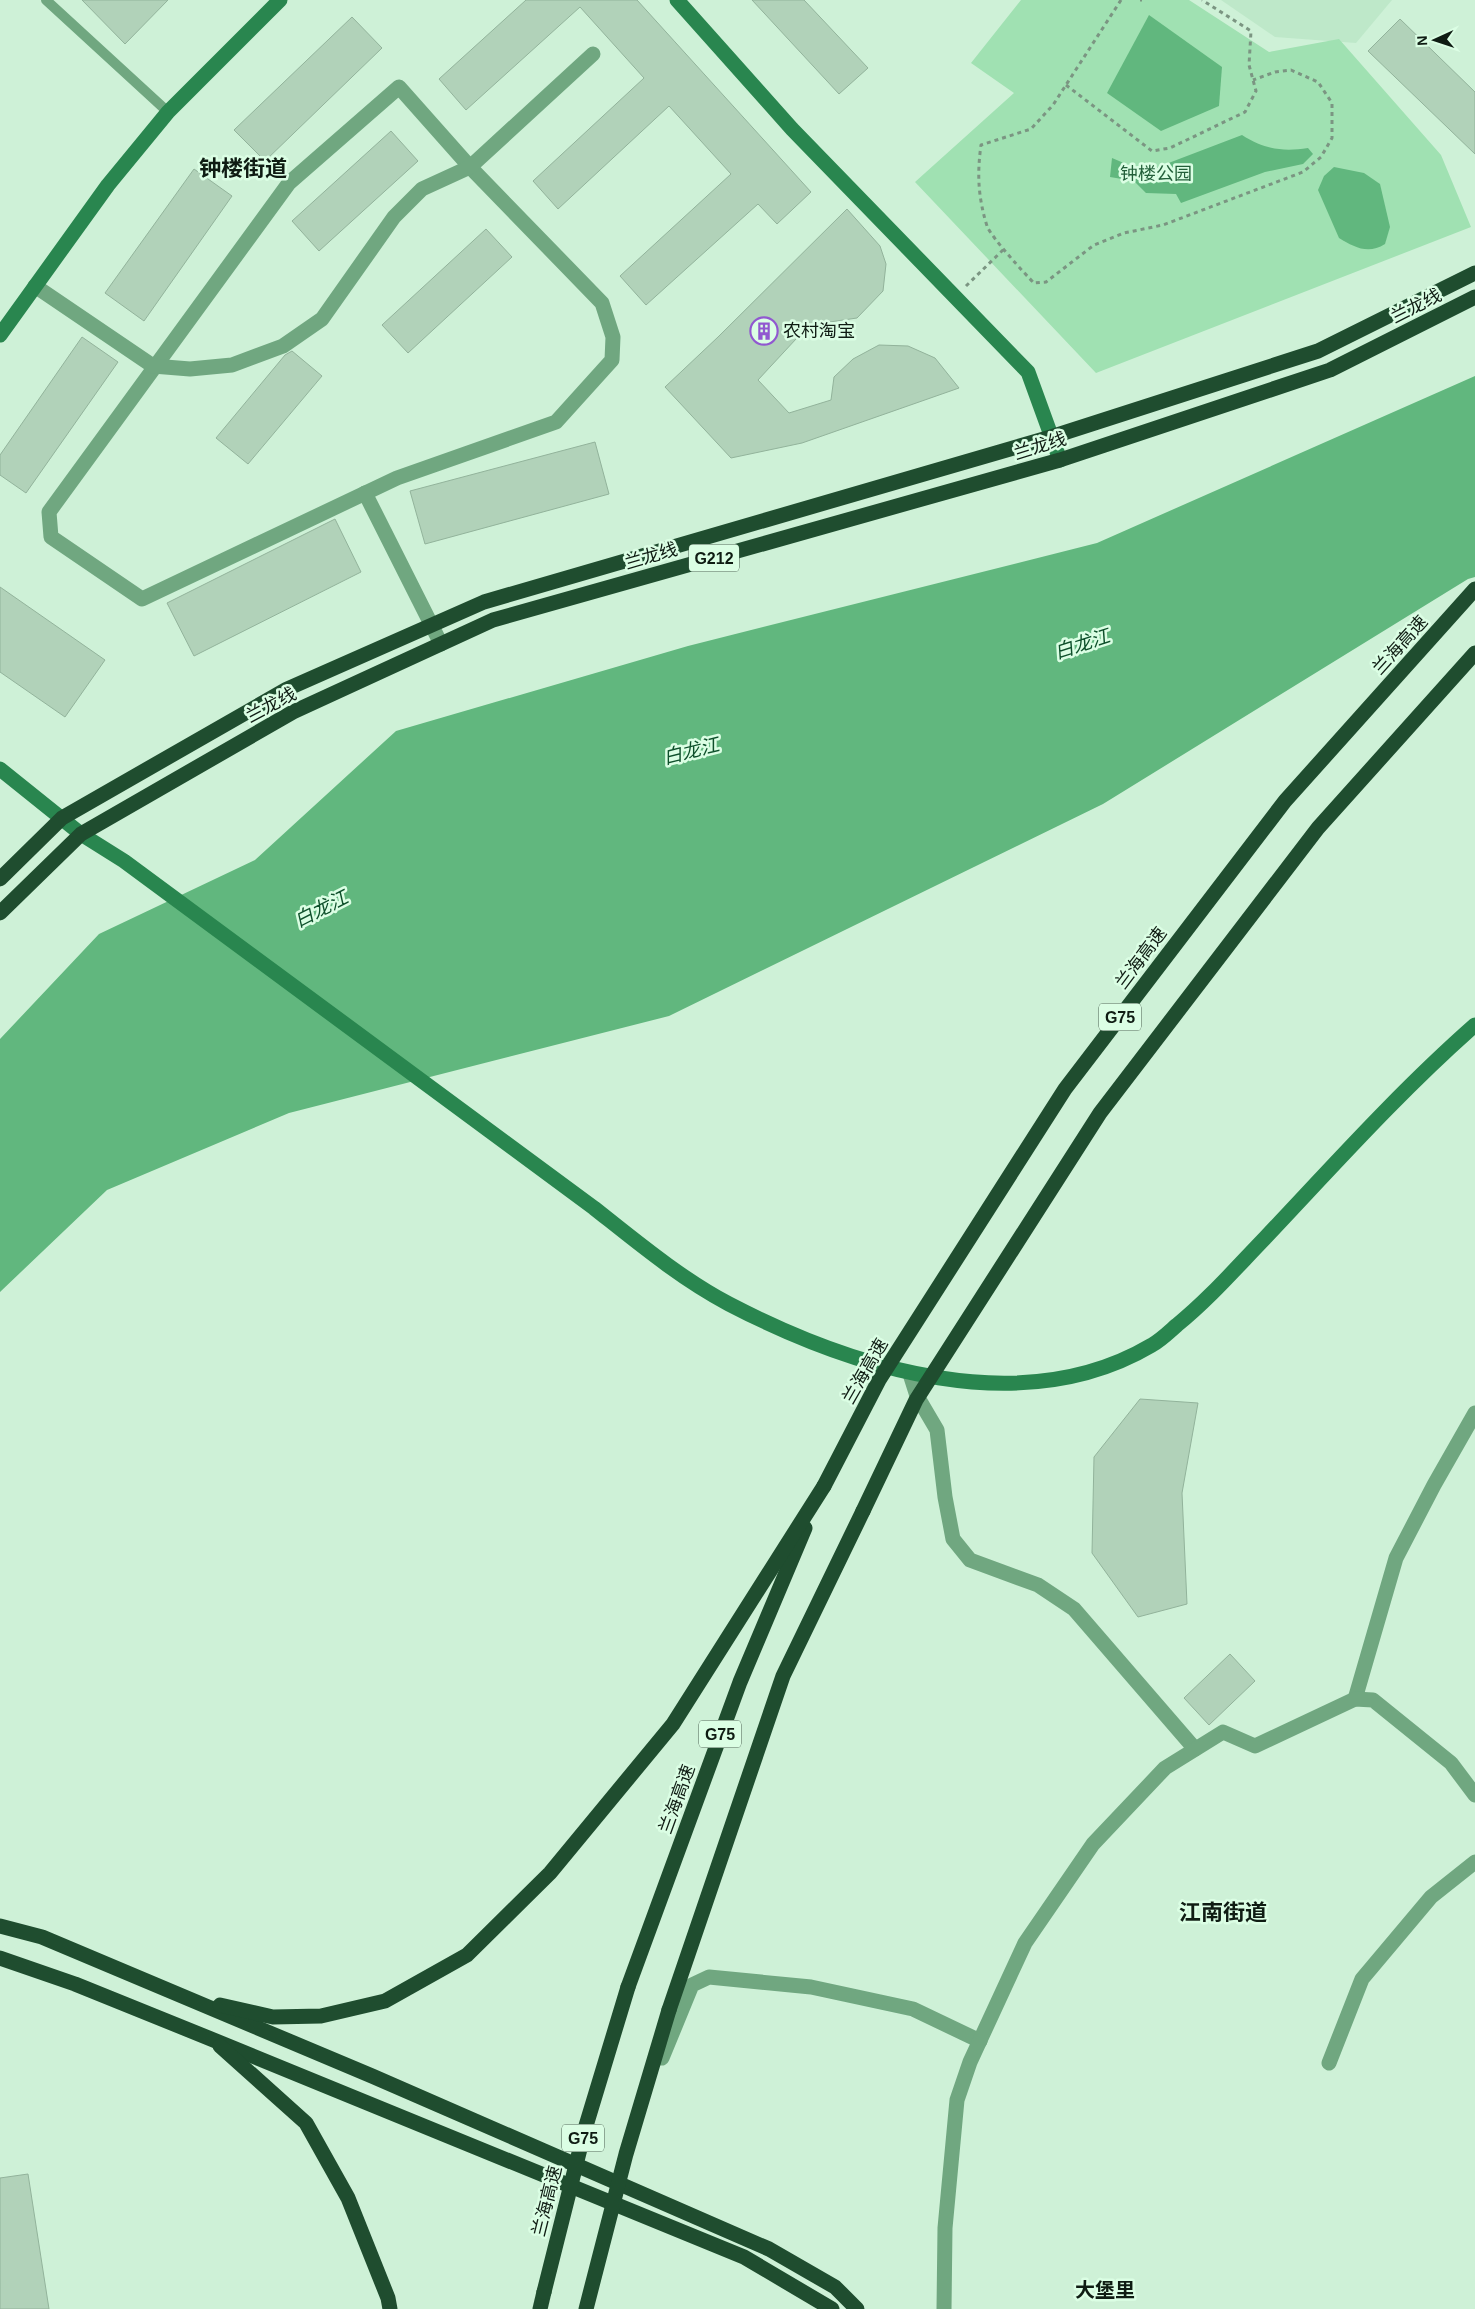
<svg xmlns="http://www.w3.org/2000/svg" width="1475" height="2309" font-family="Helvetica,'Noto Sans SC',sans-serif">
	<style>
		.built { fill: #bee8c9 }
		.green { fill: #a0e1b2 }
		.water { fill: #61b77e }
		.building { fill: #b1d2b9; stroke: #92b39b }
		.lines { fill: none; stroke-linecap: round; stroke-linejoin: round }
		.path { stroke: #7b9582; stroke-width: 3; stroke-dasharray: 4 4; stroke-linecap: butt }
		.lane { stroke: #70a780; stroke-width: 10 }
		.street { stroke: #70a780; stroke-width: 15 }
		.secondary { stroke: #29864f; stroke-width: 15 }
		.highway { stroke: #1f4d2f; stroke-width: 15 }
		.highway-bridge { stroke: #1f4d2f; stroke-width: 15 }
		.labels { text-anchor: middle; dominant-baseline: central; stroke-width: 5; stroke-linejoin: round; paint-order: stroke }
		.shield { fill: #dbfee4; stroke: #4c6052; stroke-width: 1 }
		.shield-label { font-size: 16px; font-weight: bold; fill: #0f1c13 }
		.park-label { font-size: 18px; fill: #225f39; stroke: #dbfee4 }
		.street-label { font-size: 18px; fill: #0f1c13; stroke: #dbfee4 }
		.poi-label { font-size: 18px; fill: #0f1c13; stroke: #dbfee4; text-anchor: start }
		.water-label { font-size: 19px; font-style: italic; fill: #0e502b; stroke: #dbfee4 }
		.quarter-label { font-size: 20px; font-weight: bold; fill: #0f1c13; stroke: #dbfee4 }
		.district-label { font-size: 22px; font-weight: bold; fill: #0f1c13; stroke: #dbfee4 }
	</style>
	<rect width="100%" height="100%" fill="#cef1d7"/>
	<polygon class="built" points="1221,0 1392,0 1356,43 1275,37"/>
	<polygon class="green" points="1021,0 1189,0 1269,52 1339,39 1441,155 1471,227 1096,373 915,182 1014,93 971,63"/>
	<g class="water">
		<polygon points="1149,15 1222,67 1219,106 1161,131 1107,93"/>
		<path d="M 1242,135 C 1264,149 1282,152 1308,148 L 1313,154 L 1303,164 L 1265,172 L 1181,203 L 1176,194 L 1146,193 L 1134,181 L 1110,177 L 1112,158 L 1145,172 Z"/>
		<path d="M 1334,167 L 1364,173 L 1380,184 L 1390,227 L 1385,244 C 1368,255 1354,247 1339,238 L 1318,190 L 1324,176 Z"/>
		<polygon points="1475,376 1475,577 1468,579 1103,804 669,1016 289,1113 107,1190 0,1292 0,1039 99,934 255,860 396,731 688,646 1097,543"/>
	</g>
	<g class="building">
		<polygon points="82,0 168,0 125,44"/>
		<polygon points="526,0 637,0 811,192 777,224 758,204 646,305 620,276 731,174 669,106 558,209 533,181 644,78 580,7 466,110 439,79"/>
		<polygon points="752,0 804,0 868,68 839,94"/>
		<polygon points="352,17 382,48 265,161 234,130"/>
		<polygon points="1400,19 1475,92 1475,154 1368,51"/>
		<polygon points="391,131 418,161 319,251 292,221"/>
		<polygon points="194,169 232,196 144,321 105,293"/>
		<polygon points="847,209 880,246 886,264 883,291 857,318 809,325 758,380 789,413 831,400 834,377 853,359 879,345 908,346 935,358 959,388 802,443 731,458 665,387 718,337"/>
		<polygon points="486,229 512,257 408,353 382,325"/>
		<polygon points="82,337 118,362 26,493 0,475 0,455"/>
		<polygon points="292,351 322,376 248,464 216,438 285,355"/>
		<polygon points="595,442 609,494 425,544 410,491"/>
		<polygon points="335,519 361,572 194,656 167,603"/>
		<polygon points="0,587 105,660 65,717 0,672"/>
		<polygon points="1140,1399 1198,1403 1182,1493 1187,1604 1138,1617 1092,1553 1094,1457"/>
		<polygon points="1230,1654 1255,1681 1209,1725 1184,1698"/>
		<polygon points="28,2174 49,2309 0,2309 0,2178"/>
	</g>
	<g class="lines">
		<g class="path">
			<path d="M 1121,0 L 1053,105 L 1031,129 L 981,145 C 977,174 978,197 987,226 C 991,237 1025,274 1034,283 L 1046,282 L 1094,245 L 1124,233 L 1163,225 L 1303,172 L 1321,157 L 1332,138 L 1332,103 L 1318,82 L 1291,70 L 1275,72 L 1253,80"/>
			<polyline points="1140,0 1142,0"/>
			<polyline points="1066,85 1152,151 1170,148 1245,112 1256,91 1249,65 1251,31 1202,0"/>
			<polyline points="966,286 1005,248"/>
		</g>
		<polyline class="lane" points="46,0 168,112"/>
		<g class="street">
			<polygon points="399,87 470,167 602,303 613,337 612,360 556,422 397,478 142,599 51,537 49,512 289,183"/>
			<polyline points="35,286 153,366 190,369 232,365 283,346 322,319 394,217 422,189 470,167 593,54"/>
			<polyline points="365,493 441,644"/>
			<polyline points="910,1374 917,1396 937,1430 945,1497 953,1539 970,1560 1038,1585 1074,1609 1195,1749"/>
			<polyline points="1355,1699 1396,1558 1434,1485 1475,1413"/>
			<polyline points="662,2058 692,1985 709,1977 811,1987 913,2009 980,2041"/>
			<polyline points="1329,2063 1362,1979 1431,1897 1475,1862"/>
			<polyline points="944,2309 945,2228 957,2100 970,2062 1025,1943 1093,1844 1165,1768 1223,1732 1255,1746 1355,1699 1373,1700 1451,1763 1475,1795"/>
		</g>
		<g class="secondary">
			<polyline points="677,0 792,129 1028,372 1060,460"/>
			<polyline points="0,335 108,185 168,112 280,0"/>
			<path d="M 0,769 L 81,834 L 124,861 L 594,1208 C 637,1242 680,1278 729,1304 C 854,1369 1022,1422 1152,1345 C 1161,1340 1169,1332 1177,1325 C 1209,1299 1236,1268 1265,1238 C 1333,1166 1400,1091 1475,1025"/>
		</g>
		<g class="highway">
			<polyline points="0,879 62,818 287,689 484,602 1051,437 1318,351 1475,273"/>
			<polyline points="0,913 81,834 293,712 493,620 1060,460 1330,370 1475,297"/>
			<polyline points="0,1926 42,1937 372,2076 769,2249 835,2287 857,2309"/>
			<polyline points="0,1958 75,1984 211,2039 744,2257 832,2309"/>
			<polyline points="628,1987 740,1682 805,1528"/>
			<polyline points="220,2005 273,2017 321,2016 385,2001 467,1955 550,1873 673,1724 824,1486"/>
			<polyline points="669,2010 783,1676 863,1511"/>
			<polyline points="220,2046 306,2123 348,2198 388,2298 390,2309"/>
			<polyline points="540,2309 544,2292"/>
		</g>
		<g class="highway-bridge">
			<polyline points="824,1486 879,1380 1065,1089 1285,801 1475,589"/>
			<polyline points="863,1511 916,1400 1100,1113 1318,828 1475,653"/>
			<polyline points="544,2292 585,2129 628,1987"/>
			<polyline points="586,2309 626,2154 669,2010"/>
		</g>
	</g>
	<defs>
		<g id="building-ring" transform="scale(1.4375)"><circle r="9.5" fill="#dbfee4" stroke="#9158d0" stroke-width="1.5"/><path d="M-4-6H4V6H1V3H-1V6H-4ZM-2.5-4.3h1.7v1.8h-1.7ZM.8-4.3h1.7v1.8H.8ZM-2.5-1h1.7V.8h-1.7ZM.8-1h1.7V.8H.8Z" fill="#9158d0"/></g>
	</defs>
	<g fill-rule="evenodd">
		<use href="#building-ring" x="764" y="331"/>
	</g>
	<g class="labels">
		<g class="shield">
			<rect x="689" y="544.5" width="50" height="27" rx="4"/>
			<rect x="1099" y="1003.5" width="42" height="27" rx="4"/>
			<rect x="699" y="1720.5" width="42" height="27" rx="4"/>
			<rect x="562" y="2124.5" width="42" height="27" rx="4"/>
		</g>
		<g class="shield-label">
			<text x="714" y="558">G212</text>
			<text x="1120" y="1017">G75</text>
			<text x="720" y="1734">G75</text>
			<text x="583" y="2138">G75</text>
		</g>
		<g class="park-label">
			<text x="1156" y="174">钟楼公园</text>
		</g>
		<g class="street-label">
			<text transform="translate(1416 306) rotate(-27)">兰龙线</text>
			<text transform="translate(1040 446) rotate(-17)">兰龙线</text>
			<text transform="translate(651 556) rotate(-16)">兰龙线</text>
			<text transform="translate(1400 645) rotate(-48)">兰海高速</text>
			<text transform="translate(271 705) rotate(-28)">兰龙线</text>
			<text transform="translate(1141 958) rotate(-53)">兰海高速</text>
			<text transform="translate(865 1371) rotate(-60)">兰海高速</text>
			<text transform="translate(677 1799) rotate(-70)">兰海高速</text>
			<text transform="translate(547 2201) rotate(-76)">兰海高速</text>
		</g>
		<g class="poi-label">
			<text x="783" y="331">农村淘宝</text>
		</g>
		<g class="water-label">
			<text transform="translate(1082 644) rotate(-18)">白龙江</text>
			<text transform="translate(691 751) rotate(-14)">白龙江</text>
			<text transform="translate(321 909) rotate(-27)">白龙江</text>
		</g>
		<g class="quarter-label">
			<text x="1105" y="2290">大堡里</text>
		</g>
		<g class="district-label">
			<text x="243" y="168">钟楼街道</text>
			<text x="1223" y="1912">江南街道</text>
		</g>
	</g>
	<g transform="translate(1435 40) rotate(267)" stroke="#dbfee4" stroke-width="4" paint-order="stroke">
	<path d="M0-4L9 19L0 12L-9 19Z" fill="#0f1c13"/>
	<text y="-8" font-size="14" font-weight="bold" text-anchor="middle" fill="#0f1c13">N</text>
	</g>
</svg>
